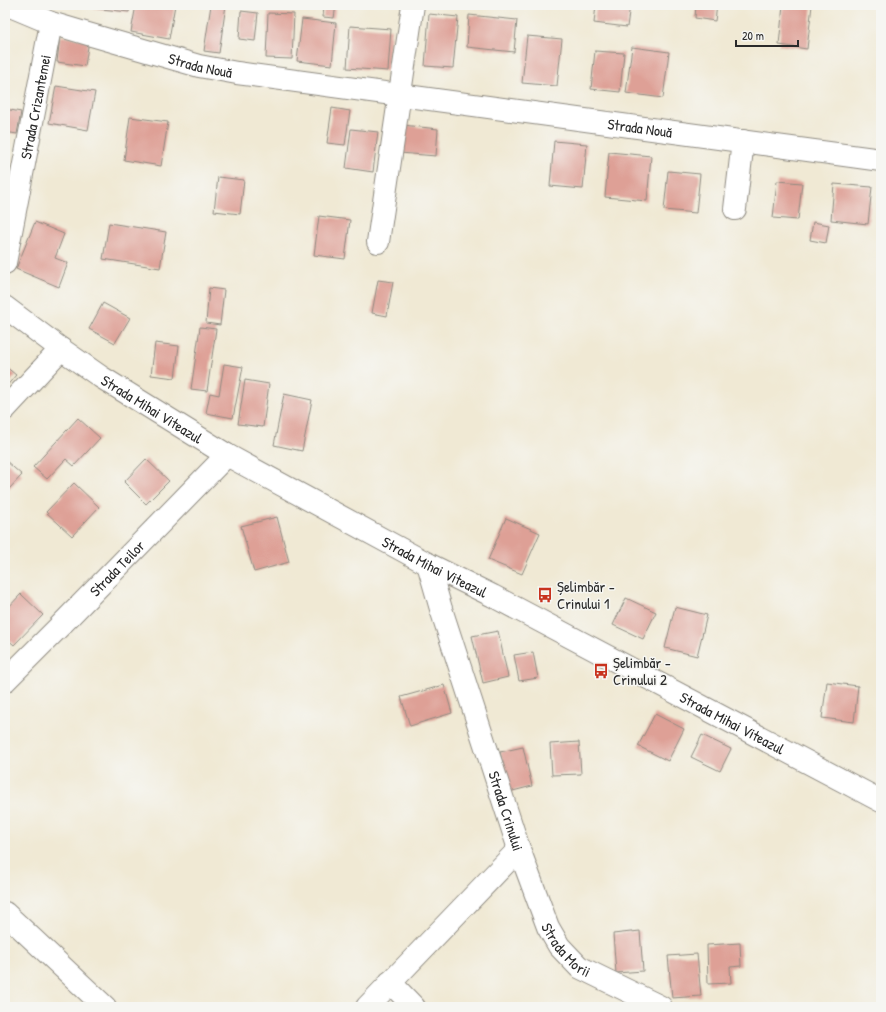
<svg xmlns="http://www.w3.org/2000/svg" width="886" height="1012" font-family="'Patrick Hand',sans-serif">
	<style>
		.building { fill: #dea096 }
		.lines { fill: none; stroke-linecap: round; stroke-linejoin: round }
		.minor-casing { stroke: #8e8a80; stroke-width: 24 }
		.major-casing { stroke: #8e8a80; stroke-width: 24 }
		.minor { stroke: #fff; stroke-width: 22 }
		.major { stroke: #fff; stroke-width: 22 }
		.labels { text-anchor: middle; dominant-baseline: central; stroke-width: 3; stroke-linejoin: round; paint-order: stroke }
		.street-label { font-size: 15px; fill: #2b2b2b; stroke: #f6f6f2 }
		.poi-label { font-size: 15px; fill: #2b2b2b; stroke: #f6f6f2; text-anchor: start }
	</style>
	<rect width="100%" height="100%" fill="#f6f6f2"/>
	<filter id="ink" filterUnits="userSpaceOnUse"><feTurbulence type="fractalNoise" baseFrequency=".025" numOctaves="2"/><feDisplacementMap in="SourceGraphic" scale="8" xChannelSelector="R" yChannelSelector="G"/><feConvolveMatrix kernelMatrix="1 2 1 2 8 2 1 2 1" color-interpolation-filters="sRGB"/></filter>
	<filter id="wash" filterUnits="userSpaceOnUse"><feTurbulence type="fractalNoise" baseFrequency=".012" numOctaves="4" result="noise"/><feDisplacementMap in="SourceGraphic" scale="16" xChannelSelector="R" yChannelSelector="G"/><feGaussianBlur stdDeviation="0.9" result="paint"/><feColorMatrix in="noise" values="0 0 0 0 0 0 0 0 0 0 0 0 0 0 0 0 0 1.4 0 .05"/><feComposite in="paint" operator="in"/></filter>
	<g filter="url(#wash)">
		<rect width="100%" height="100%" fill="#f0e9d4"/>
		<g id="blocks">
			<g class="building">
				<polygon points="93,5 130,5 129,12 92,8"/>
				<polygon points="136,5 175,5 169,39 131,32"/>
				<polygon points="211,5 226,5 219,53 204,51"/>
				<polygon points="324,5 336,5 334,18 323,17"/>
				<polygon points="596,5 630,5 627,27 594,23"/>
				<polygon points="696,5 717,5 715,21 695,18"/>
				<polygon points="729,5 747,5 746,8"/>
				<polygon points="783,5 812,5 807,49 779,45"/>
				<polygon points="241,11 258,13 255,41 239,39"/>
				<polygon points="268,13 294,14 292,59 266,58"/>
				<polygon points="429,14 458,17 453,68 425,66"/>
				<polygon points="469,15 517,20 514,52 467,47"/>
				<polygon points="302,19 336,23 332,65 297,61"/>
				<polygon points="350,26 391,29 388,71 347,68"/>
				<polygon points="60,36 89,40 85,66 57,62"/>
				<polygon points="527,36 562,39 557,86 522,83"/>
				<polygon points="632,47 669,52 663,98 626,93"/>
				<polygon points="595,51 624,53 620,92 591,89"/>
				<polygon points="56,86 95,92 88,130 49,123"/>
				<polygon points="332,108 350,111 345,145 327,143"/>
				<polygon points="5,109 21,112 17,134 5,132"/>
				<polygon points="130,117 168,122 161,166 124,160"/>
				<polygon points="403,125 438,129 436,156 400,153"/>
				<polygon points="351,129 378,132 373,172 346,168"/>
				<polygon points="554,141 587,144 583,189 550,186"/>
				<polygon points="609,152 651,156 647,201 605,197"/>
				<polygon points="668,171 700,174 696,213 664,210"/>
				<polygon points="218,177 244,180 240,214 214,211"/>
				<polygon points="777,181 802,183 798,220 773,218"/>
				<polygon points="834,184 872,187 868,224 831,220"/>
				<polygon points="319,216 350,220 345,259 314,255"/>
				<polygon points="35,222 64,234 55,258 68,263 59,287 16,269"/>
				<polygon points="813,222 829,225 826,243 810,240"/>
				<polygon points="109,223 166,232 160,268 103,259"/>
				<polygon points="378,280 393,282 387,316 372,313"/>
				<polygon points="209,288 224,290 220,325 206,323"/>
				<polygon points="103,303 130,318 115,343 89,329"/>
				<polygon points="200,327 216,329 207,391 191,389"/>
				<polygon points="155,343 179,346 175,378 151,375"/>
				<polygon points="224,364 243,367 233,418 206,413 210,393 219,395"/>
				<polygon points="5,366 16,375 5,388"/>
				<polygon points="245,380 269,384 263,427 238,424"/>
				<polygon points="284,394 312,400 302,451 274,445"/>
				<polygon points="78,418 100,438 74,466 66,459 47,479 33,467"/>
				<polygon points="146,459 169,481 146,504 124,482"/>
				<polygon points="5,460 22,475 9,489 5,485"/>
				<polygon points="74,483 99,507 72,536 46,512"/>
				<polygon points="277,517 289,562 254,572 241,526"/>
				<polygon points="506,518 540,533 522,574 488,560"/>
				<polygon points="21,594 43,615 14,645 5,637 5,611"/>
				<polygon points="626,598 656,612 643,639 613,625"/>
				<polygon points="675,607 707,615 697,656 665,648"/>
				<polygon points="498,631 508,677 483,683 472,636"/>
				<polygon points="533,652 538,678 519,681 514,655"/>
				<polygon points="827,682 858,686 854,722 822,718"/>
				<polygon points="444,685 452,713 410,726 401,697"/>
				<polygon points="655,714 684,729 668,761 638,746"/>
				<polygon points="702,735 731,749 720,771 691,757"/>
				<polygon points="579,742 581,774 552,775 550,744"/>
				<polygon points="523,747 532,786 509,792 500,752"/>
				<polygon points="640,931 643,971 616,973 613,934"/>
				<polygon points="740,943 741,966 730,967 731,983 708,984 707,945"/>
				<polygon points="697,954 701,996 672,998 668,956"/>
			</g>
		</g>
	</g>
	<g filter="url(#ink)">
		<use href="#blocks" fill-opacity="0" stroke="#8e8a80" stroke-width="1"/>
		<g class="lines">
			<g class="minor-casing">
				<g id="minor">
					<path id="s1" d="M 8,5 L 51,23 L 88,34 L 199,66 L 237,73 L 881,160"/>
					<polyline points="735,209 743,141"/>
					<polyline points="378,242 413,5"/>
					<path id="s2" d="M 5,263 L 51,23"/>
					<polyline points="5,409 61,349"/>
					<path id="s3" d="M 428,564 L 441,609 L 519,849 L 548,927 L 559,946 L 579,967 L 661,1007"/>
					<path id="s4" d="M 5,681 L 59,627 L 227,455"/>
					<polyline points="5,913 105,1007"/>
					<polyline points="390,982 414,1007"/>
					<polyline points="367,1007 519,849"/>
				</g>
			</g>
			<g class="major-casing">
				<g id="major">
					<path id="s5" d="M 5,307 L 61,349 L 101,377 L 227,455 L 428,564 L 493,596 L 881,801"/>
				</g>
			</g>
			<use href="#minor" class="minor"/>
			<use href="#major" class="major"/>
		</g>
	</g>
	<defs>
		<g id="bus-bare" transform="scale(1.2)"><path d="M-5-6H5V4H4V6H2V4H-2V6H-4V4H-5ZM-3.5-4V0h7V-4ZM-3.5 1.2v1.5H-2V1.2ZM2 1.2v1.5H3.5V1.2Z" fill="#c8321e" stroke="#f6f6f2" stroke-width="2.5" paint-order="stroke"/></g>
	</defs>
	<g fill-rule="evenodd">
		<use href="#bus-bare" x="545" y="595"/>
		<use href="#bus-bare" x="601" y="671"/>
	</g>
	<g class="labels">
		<g class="street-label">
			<text stroke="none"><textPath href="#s1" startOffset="202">Strada Nouă</textPath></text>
			<text stroke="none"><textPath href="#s2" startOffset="159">Strada Crizantemei</textPath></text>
			<text stroke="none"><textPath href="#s1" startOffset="646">Strada Nouă</textPath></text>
			<text stroke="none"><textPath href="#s5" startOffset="179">Strada Mihai Viteazul</textPath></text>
			<text stroke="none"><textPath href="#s5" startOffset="503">Strada Mihai Viteazul</textPath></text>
			<text stroke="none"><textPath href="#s4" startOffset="159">Strada Teilor</textPath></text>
			<text stroke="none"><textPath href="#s5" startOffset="839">Strada Mihai Viteazul</textPath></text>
			<text stroke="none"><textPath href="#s3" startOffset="259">Strada Crinului</textPath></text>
			<text stroke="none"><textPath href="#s3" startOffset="412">Strada Morii</textPath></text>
		</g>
		<g class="poi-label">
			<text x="557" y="586">Șelimbăr -<tspan x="557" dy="17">Crinului 1</tspan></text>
			<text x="613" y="662">Șelimbăr -<tspan x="613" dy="17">Crinului 2</tspan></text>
		</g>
	</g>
	<rect width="886" height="1012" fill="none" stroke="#f6f6f2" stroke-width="20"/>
	<path d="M736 40v6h62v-6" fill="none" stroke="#2b2b2b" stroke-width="2"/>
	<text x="742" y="40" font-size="12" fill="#2b2b2b" stroke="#f6f6f2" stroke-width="3" paint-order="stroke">20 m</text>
</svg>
